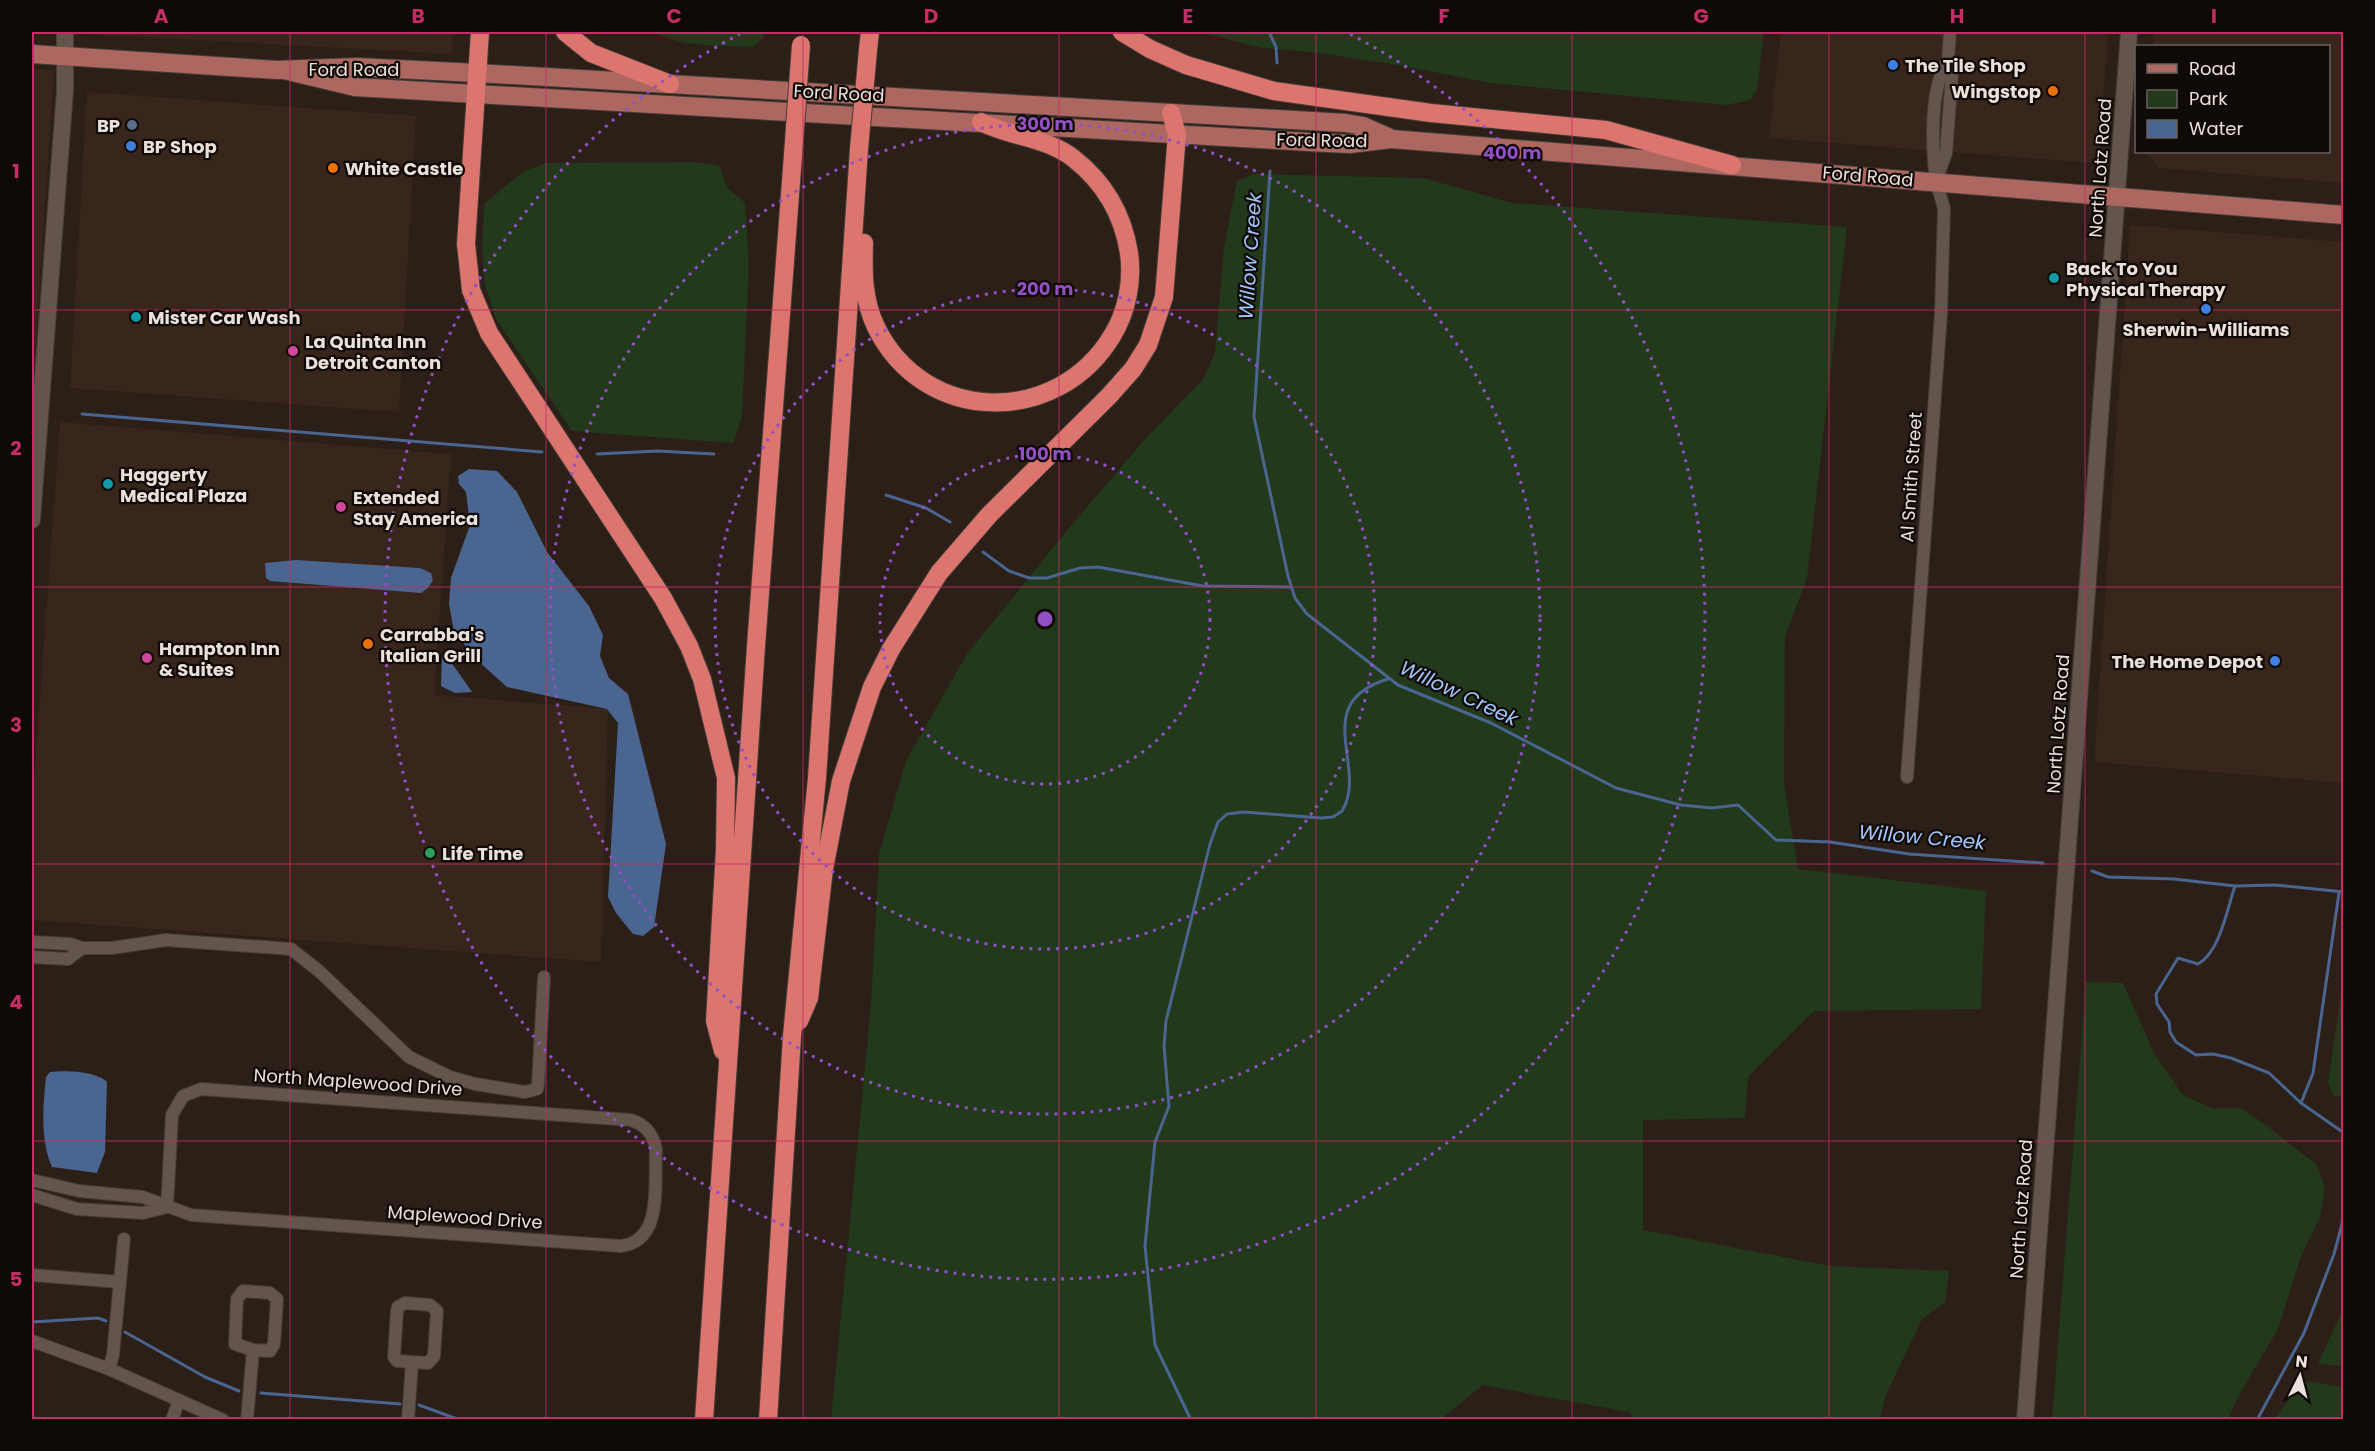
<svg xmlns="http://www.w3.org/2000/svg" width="2375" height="1451" font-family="Poppins,sans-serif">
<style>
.built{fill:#38251b}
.green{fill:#22391c}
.water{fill:#496590}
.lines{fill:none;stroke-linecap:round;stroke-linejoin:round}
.stream{stroke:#496590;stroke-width:3}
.street-casing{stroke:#463c38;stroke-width:14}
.secondary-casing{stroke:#463c38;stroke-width:18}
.primary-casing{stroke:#463c38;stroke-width:20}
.highway-casing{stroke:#463c38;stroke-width:20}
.street{stroke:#63544c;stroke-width:12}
.secondary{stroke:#63544c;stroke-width:16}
.primary{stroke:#ac6860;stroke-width:18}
.highway{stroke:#dc756d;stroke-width:18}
.highway-bridge-casing{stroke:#463c38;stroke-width:20;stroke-linecap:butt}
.highway-bridge{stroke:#dc756d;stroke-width:18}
.grid{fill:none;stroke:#c62c68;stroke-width:1.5;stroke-opacity:0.55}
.ring{fill:none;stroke:#9150c5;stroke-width:3;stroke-dasharray:3 6}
.shop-dot{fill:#3f7fe0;stroke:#100a07;stroke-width:2}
.food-dot{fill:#e8710a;stroke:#100a07;stroke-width:2}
.service-dot{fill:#5c6f8a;stroke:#100a07;stroke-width:2}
.culture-dot{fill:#0f9aa8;stroke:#100a07;stroke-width:2}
.hotel-dot{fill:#d1479c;stroke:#100a07;stroke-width:2}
.leisure-dot{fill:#2e9e5b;stroke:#100a07;stroke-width:2}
.labels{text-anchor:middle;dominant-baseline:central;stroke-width:4.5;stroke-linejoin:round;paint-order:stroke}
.poi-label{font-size:18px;font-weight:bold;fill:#e9e0db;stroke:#100a07;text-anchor:start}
.street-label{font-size:18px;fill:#e9e0db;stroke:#100a07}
.water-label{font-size:20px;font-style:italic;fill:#a1c5fb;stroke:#100a07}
.centre{fill:#9150c5;stroke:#100a07;stroke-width:3}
.ring-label{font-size:18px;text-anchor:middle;font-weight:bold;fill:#9150c5;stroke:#100a07;stroke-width:4.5;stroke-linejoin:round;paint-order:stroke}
.neatline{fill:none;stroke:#c62c68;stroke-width:2}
.grid-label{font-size:20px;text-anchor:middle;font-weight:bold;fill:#c62c68}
</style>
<rect width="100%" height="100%" fill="#2b1f17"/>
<g class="built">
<polygon points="86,32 453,32 452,54 86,34"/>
<polygon points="1781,32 2108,32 2099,157 2093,163 1769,138"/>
<polygon points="2154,32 2343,32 2343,183 2159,168 2145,152 2328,152 2328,46 2153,46"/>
<polygon points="32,69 54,70 33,389 32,389"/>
<polygon points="87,92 416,116 399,412 70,388"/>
<polygon points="2130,225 2343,242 2343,783 2094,762"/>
<polygon points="60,422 451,454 434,695 608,709 601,962 32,920 32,809"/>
</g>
<g class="green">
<path d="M655,32H764L763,38L753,47C721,45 682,48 655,32Z"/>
<polygon points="1200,32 1764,32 1757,90 1750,100 1726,105 1490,83 1398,65 1312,52 1263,48"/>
<polygon points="692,162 719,165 727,188 745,203 749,263 742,417 733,443 572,431 496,319 485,285 482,249 484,204 524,171 547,163"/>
<polygon points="1253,174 1424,178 1512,203 1847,227 1807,578 1785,637 1784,784 1798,869 1986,891 1981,1009 1814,1011 1748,1077 1745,1118 1643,1120 1643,1230 1830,1266 1949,1271 1945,1302 1922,1319 1885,1397 1880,1419 1636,1419 1628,1412 1483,1385 1441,1419 831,1419 871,1004 879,854 906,761 967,654 1069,528 1145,439 1204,378 1215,352 1224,247 1237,181"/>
<polygon points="2343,979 2344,1097 2343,1097 2333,1096 2328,1082"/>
<polygon points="2086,982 2123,983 2155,1055 2183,1095 2212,1108 2240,1108 2259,1120 2317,1165 2325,1189 2320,1217 2301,1256 2278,1329 2239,1395 2228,1419 2052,1419"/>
<polygon points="2343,1309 2343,1366 2318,1364"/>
<polygon points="2304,1381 2343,1387 2343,1419 2274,1419"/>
</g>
<g class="water">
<polygon points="469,469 497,471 517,492 547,552 589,606 603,635 600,656 609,678 628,694 666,844 654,927 643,936 633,934 616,913 608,897 618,723 607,709 507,687 477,660 454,632 449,604 451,578 470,525 466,492 459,484 458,476"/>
<polygon points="296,560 420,568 431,573 433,580 428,588 421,593 270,581 266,578 265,563"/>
<polygon points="442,655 446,655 472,692 455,693 441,686"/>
<path d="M50,1072C65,1070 96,1071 107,1082L105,1152L97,1173L52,1167C40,1141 43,1105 46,1077Z"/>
</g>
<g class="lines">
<g class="stream">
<polyline points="1269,32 1276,47 1277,63"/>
<polyline points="1270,171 1254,417 1288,576 1295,598 1307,614 1398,685 1491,723 1616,788 1681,805 1712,808 1738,805 1776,840 1830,842 1909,854 2043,863"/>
<polyline points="82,414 542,452"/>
<polyline points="597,454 657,451 714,454"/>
<polyline points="886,495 926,508 950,522"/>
<polyline points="983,552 1009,571 1029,578 1047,578 1080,568 1098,567 1203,586 1291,587"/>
<polyline points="2092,871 2108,877 2174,879 2235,886 2275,885 2344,892"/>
<path d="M2235,886C2227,909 2220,952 2198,964L2178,958L2156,994L2157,1004L2169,1022L2170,1032L2176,1042L2196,1055L2213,1054L2231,1058L2269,1073L2301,1103L2344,1133"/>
<polyline points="2301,1103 2313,1073 2339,893"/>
<polyline points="32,1322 98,1318 106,1321"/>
<polyline points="125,1332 205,1377 239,1391"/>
<polyline points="261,1393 400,1404"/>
<polyline points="419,1405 460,1420"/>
<path d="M1191,1420L1155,1345L1145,1246L1155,1142L1169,1106L1164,1046L1166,1021L1210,844L1218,822L1227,814L1244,812L1321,818L1333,817L1342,811C1369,768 1308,703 1388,679"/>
<polyline points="2257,1420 2304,1333 2334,1254 2342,1224 2344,1197"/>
</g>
<defs>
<g id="street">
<path d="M1948,61C1929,88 1932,149 1936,181L1946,153L1952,75L1948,61L1950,32"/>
<polyline points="1907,777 1941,314 1944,208 1936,181"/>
<polyline points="32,942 70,944 82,948 112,948 166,940 291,949 319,971 409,1057 450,1077 475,1084 525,1092 537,1089 538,1084 544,977"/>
<polyline points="32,957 68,959 82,948"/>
<path d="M32,1180L79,1191L143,1197L191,1215L620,1246C664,1242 654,1183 656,1149C653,1134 646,1125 631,1120L201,1089L183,1096L172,1115L167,1207"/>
<polyline points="32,1195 77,1209 143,1213 167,1207"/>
<polyline points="32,1275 120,1282"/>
<polygon points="243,1291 270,1293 277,1299 274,1344 270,1351 253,1350 235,1344 237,1299"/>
<polygon points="405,1303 430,1305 437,1311 434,1356 428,1363 397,1361 394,1357 397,1311 398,1307"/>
<polyline points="32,1341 109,1369 223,1420"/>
<polyline points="109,1369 113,1355 124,1239"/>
<polyline points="172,1420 179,1400"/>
<polyline points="247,1420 253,1350"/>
<polyline points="408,1420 412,1362"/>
</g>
<g id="secondary">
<polyline points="32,520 65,91 65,32"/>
<polyline points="2025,1420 2129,32"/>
</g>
<g id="primary">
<polyline points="32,54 277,70 357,67 477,73 1346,123 1363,126 1390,138"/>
<polyline points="284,70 355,87 1327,143 1350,144 1391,139 2344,215"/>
</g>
<g id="highway">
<polyline points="480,32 466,244 471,290 489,333 663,598 689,646 702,679 726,778 725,849 715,1021 723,1051"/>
<polyline points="565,32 591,53 670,84"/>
<polyline points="1122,32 1150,49 1186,65 1274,91 1431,113 1606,130 1732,165"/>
<polyline points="868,50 870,32"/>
<path d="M864,243C863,272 863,300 876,327C924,425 1057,427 1112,336C1127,312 1133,281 1129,253C1123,215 1104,182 1073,158C1046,137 1010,137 981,122"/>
<polyline points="799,1021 809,998 824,869 841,781 872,687 891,649 939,573 989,515 1109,396 1133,369 1148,345 1164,297 1177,134 1171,113"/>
<polyline points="704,1420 756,646 793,155"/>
<polyline points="768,1420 792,1036 817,778 859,149"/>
</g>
</defs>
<use href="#street" class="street-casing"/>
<use href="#secondary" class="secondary-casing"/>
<use href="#primary" class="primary-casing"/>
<use href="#highway" class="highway-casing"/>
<use href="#street" class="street"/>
<use href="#secondary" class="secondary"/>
<use href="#primary" class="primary"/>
<use href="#highway" class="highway"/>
<defs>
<g id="highway-bridge">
<polyline points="859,149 868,50"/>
<polyline points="793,155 801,45"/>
</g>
</defs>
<use href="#highway-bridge" class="highway-bridge-casing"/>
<use href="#highway-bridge" class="highway-bridge"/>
</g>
<path class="grid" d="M290,32V1420M546,32V1420M803,32V1420M1059,32V1420M1316,32V1420M1572,32V1420M1829,32V1420M2085,32V1420M32,310H2344M32,587H2344M32,864H2344M32,1141H2344"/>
<g class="ring">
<circle cx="1045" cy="619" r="165"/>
<circle cx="1045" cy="619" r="330"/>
<circle cx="1045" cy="619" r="495"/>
<path d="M1350 34A660 660 0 1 1 740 34"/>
</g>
<g class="shop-dot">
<circle cx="1893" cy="65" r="6"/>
<circle cx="131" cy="146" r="6"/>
<circle cx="2206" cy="309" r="6"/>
<circle cx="2275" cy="661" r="6"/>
</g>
<g class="food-dot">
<circle cx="2053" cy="91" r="6"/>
<circle cx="333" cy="168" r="6"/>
<circle cx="368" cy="644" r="6"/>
</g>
<circle class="service-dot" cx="132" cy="125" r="6"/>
<g class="culture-dot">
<circle cx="2054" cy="278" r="6"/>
<circle cx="136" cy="317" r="6"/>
<circle cx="108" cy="484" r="6"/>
</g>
<g class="hotel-dot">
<circle cx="293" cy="351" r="6"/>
<circle cx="341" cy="507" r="6"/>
<circle cx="147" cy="658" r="6"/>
</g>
<circle class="leisure-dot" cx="430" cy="853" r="6"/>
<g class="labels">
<g class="poi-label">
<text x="1905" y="65">The Tile Shop</text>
<text x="2041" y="91" text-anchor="end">Wingstop</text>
<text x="120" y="125" text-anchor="end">BP</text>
<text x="143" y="146">BP Shop</text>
<text x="345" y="168">White Castle</text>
<text x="2066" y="268">Back To You<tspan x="2066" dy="21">Physical Therapy</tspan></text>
<text x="148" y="317">Mister Car Wash</text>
<text x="2206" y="329" text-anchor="middle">Sherwin-Williams</text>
<text x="305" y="341">La Quinta Inn<tspan x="305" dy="21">Detroit Canton</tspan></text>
<text x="120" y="474">Haggerty<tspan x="120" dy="21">Medical Plaza</tspan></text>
<text x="353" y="497">Extended<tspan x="353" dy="21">Stay America</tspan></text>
<text x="380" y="634">Carrabba's<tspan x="380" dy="21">Italian Grill</tspan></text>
<text x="159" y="648">Hampton Inn<tspan x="159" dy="21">&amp; Suites</tspan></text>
<text x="2263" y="661" text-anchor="end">The Home Depot</text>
<text x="442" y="853">Life Time</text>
</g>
<g class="street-label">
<text x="354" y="69">Ford Road</text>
<text transform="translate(839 93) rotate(3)">Ford Road</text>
<text transform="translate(1322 140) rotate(1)">Ford Road</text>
<text transform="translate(2100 168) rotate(-86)">North Lotz Road</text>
<text transform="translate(1868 176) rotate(5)">Ford Road</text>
<text transform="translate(1911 477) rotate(-86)">Al Smith Street</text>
<text transform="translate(2058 724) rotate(-86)">North Lotz Road</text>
<text transform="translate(358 1082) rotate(4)">North Maplewood Drive</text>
<text transform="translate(2021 1209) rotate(-86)">North Lotz Road</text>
<text transform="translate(465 1217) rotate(4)">Maplewood Drive</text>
</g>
<g class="water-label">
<text transform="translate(1250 256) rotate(-86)">Willow Creek</text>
<text transform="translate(1459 693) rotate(25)">Willow Creek</text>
<text transform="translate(1922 837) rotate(5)">Willow Creek</text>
</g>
</g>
<circle cx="1045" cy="619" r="9" class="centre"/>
<g class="ring-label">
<text x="1045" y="130">300 m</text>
<text x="1512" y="159">400 m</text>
<text x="1045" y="295">200 m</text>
<text x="1045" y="460">100 m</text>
</g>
<rect width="2375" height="1451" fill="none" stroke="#100a07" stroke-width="66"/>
<rect x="2135" y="45" width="195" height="108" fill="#100a07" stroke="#67605c" stroke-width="1.5"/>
<rect x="2147" y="64" width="30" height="9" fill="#ac6860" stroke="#67605c" stroke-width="1.5"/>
<text x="2189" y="75" font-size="18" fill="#e9e0db">Road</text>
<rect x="2147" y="90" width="30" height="18" fill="#22391c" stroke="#67605c" stroke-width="1.5"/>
<text x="2189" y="105" font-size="18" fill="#e9e0db">Park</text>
<rect x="2147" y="120" width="30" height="18" fill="#496590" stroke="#67605c" stroke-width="1.5"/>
<text x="2189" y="135" font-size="18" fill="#e9e0db">Water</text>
<g transform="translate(2300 1376) rotate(6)" stroke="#100a07" stroke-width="4.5" paint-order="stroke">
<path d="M0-4.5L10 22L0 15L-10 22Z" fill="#e9e0db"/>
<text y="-9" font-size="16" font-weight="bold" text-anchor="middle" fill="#e9e0db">N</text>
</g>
<rect x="33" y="33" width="2309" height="1385" class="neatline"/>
<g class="grid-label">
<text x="161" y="23">A</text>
<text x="418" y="23">B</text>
<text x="674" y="23">C</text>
<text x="931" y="23">D</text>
<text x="1188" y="23">E</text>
<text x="1444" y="23">F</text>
<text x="1701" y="23">G</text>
<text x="1957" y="23">H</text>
<text x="2214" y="23">I</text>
<text x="16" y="178">1</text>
<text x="16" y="455">2</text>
<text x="16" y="732">3</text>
<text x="16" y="1009">4</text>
<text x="16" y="1286">5</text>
</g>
</svg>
